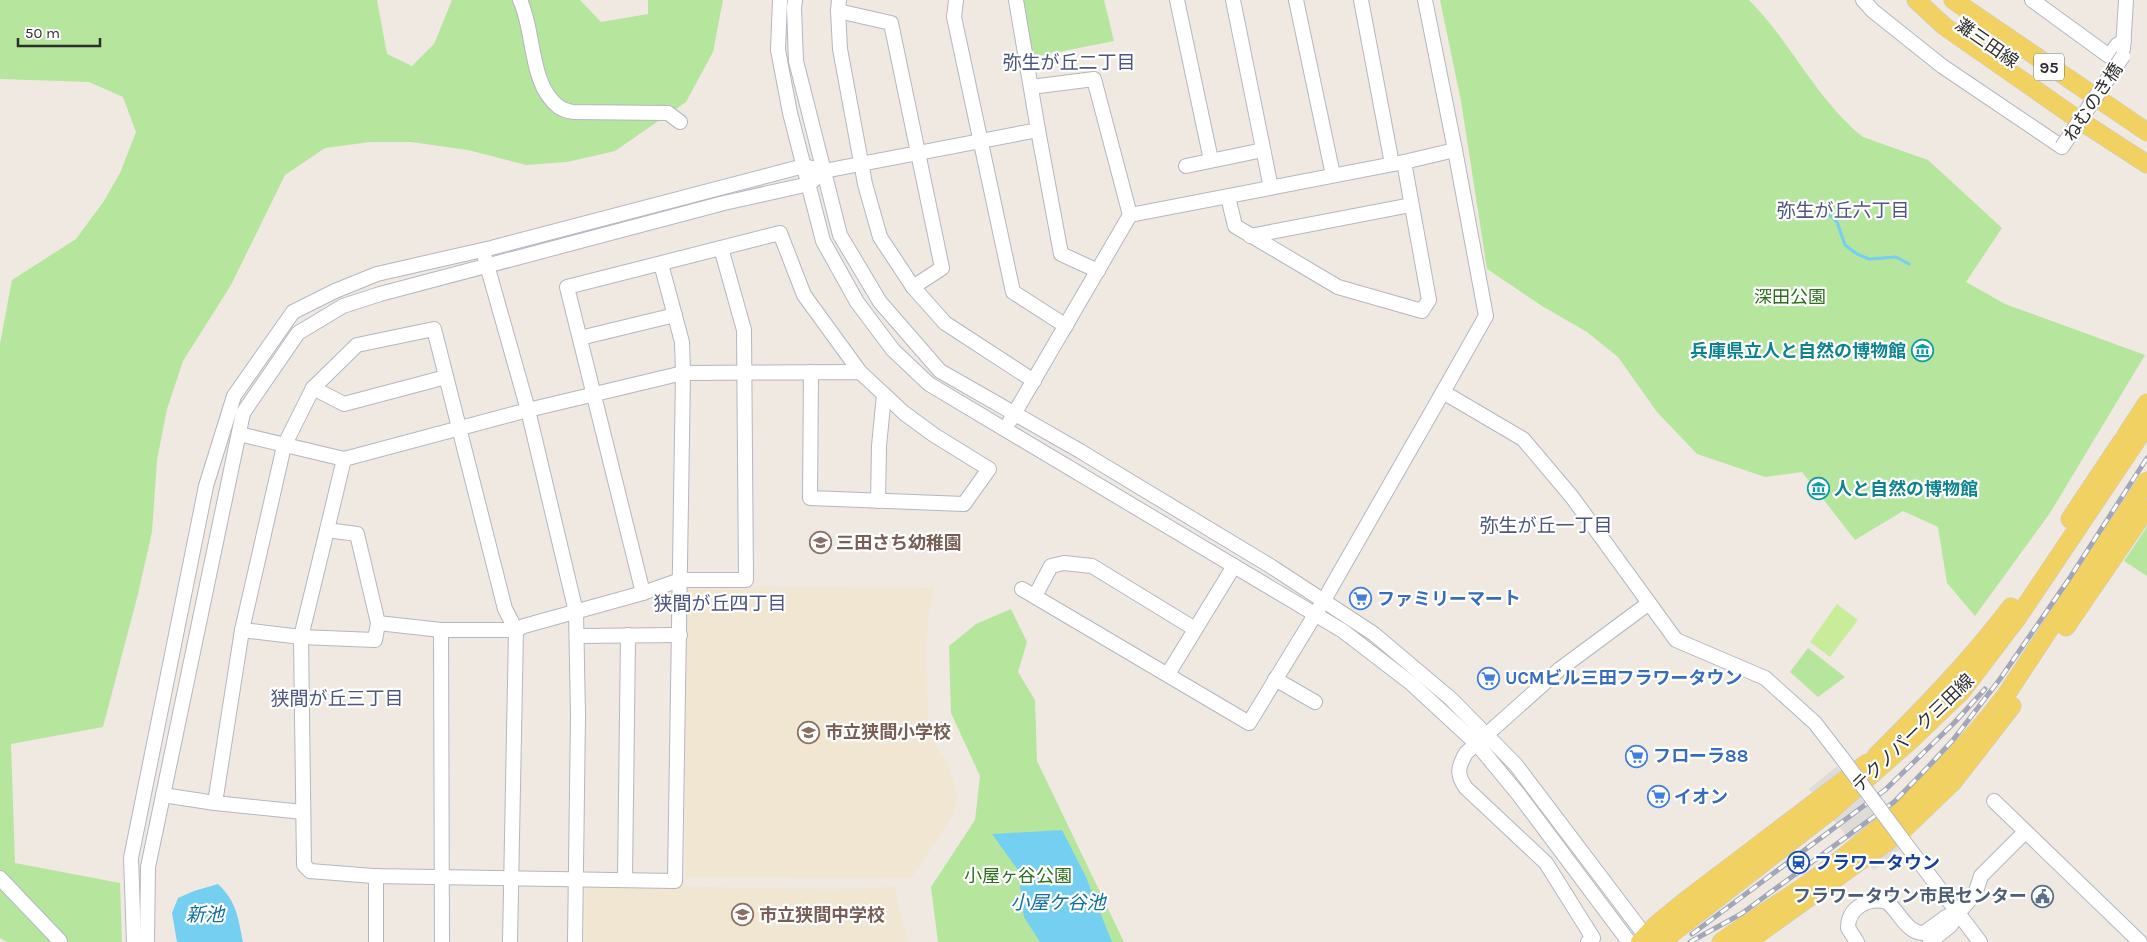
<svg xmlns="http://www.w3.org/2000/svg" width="2147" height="942" font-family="Karla,'Noto Sans JP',sans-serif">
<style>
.education{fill:#f0e6d1}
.green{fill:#b6e59e}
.pitch{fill:#c9ec9a}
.plaza{fill:#dfdcd8}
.water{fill:#75cff0}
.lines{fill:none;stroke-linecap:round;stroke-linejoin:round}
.stream{stroke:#75cff0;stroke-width:3}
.minor-casing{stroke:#b4b7c1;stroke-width:16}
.major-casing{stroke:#c9c9c9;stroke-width:19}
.minor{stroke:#fff;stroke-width:14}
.major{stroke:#f2d163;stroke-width:18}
.rail-casing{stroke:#a3a6b8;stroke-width:5}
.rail{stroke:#fff;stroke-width:3;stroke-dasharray:9;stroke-linecap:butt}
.minor-bridge-casing{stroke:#b4b7c1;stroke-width:16;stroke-linecap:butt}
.minor-bridge{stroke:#fff;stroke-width:14}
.labels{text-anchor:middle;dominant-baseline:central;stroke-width:4.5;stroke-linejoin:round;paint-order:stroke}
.shield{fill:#fff;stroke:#6d6d6d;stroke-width:1}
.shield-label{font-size:16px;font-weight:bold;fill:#2e2e2e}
.street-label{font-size:18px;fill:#2e2e2e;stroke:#fff}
.park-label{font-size:18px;fill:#2c6e1b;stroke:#fff}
.culture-label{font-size:18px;font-weight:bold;fill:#0d838f;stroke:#fff;text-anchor:end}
.education-label{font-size:18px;font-weight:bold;fill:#785e54;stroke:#fff;text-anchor:start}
.shop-label{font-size:18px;font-weight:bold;fill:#366cbe;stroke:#fff;text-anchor:start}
.transit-label{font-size:18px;font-weight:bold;fill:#164399;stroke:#fff;text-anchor:start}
.service-label{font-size:18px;font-weight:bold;fill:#4e5e75;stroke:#fff;text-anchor:end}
.neighbourhood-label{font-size:19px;fill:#4d5680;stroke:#fff}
.water-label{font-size:19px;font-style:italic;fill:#0d6fa3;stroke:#fff}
</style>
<rect width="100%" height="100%" fill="#efe9e1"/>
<g class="education">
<polygon points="691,586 934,588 929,612 926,647 928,720 936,745 947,763 953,780 957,796 956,805 952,816 911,878 685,877 686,592"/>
<polygon points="585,885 833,889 896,887 897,900 908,942 585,942"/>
</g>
<g class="green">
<polygon points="0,0 377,0 387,54 412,66 434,44 452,0 580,0 601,22 648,14 648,0 723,0 713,52 686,102 615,151 567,162 526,165 468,150 411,142 370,142 325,148 285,175 231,285 183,361 167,409 157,460 152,532 138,594 103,727 11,744 15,863 120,883 122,942 7,942 0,938 0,344 12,280 76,239 104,201 120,173 136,132 123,97 89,82 0,79"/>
<polygon points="1022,0 1104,0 1114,41 1033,57"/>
<path d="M1440,0H1749C1791,42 1816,99 1863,137L1928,160L2002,228L1966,282L2005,304L2145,355L2050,513L1975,616L1947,583L1938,527L1903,511L1855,540L1802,472L1765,477L1697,454L1657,412L1618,357L1587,332L1542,306L1487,269L1461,101Z"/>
<polygon points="2147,527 2147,576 2124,561"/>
<polygon points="1011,609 1027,642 1018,672 1035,700 1037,761 1124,942 938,942 931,887 975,820 980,776 951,713 949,646 976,624"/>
<polygon points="1808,648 1845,677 1818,697 1790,672"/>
</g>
<polygon class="pitch" points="1837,604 1858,620 1830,657 1810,642"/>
<polygon class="plaza" points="1837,766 1900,849 1874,870 1809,789"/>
<g class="water">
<polygon points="1062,830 1086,877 1112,942 1040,942 1024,917 1018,870 992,834"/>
<path d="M218,884C237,902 238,918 243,942H177L172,913L178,898L194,891Z"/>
</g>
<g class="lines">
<polyline class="stream" points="1814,205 1825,211 1837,222 1845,245 1857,254 1869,259 1896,257 1909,264"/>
<defs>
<g id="minor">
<path d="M520,0C535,31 529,85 559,107C563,110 568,111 573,112L668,113L680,122"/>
<polyline points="780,0 778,50 790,113 823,241 857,302 893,350 929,384 1343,631 1412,684 1477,744 1519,795 1629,942"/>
<polyline points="795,0 794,8 796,61 840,235 880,302 940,371 1080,451 1272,567 1374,634 1451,699 1516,765 1650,942"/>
<polyline points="839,0 838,11 840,49 865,184 880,237 913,287 945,323 1034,381"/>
<polyline points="956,0 954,17 1013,292 1066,326"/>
<polyline points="1016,0 1038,130"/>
<polyline points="1177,0 1211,160"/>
<polyline points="1233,0 1271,188"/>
<polyline points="1296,0 1333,175"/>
<polyline points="1361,0 1392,164"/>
<polyline points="1425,0 1455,150"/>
<polyline points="1863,0 1873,11 1942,66 2062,147"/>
<polyline points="2032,0 2109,56 2117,45 2124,41"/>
<polyline points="838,11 891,23 942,268 913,287"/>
<polyline points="2123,49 2126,0"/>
<polyline points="1031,87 1094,79 1130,215"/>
<polyline points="1186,166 1263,150"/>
<polyline points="1228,197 1235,226 1338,287 1422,311 1429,300 1404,162"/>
<polyline points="1250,236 1411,205"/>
<polyline points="485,258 528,410 576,612 578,715 575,942"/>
<polyline points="580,338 675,315"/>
<polyline points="313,388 344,404 446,377"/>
<polyline points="1010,421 1130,215 1404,162 1455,150 1486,316 1443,392"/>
<polyline points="239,434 344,459 528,410 683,373 860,372 904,413 934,435 989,469 964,504 810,498 811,372"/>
<polyline points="878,501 879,446 884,395"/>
<polyline points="327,530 301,637 304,865 310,871 373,876 675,881 683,373 682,342 661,264"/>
<polyline points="1022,589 1249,723 1324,600 1443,392 1523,439 1572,497 1676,640 1765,678 1815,723 1842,758"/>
<polyline points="643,593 567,287 780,233 804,295 860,372"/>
<polyline points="1035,596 1051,566 1064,563 1092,566 1195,629"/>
<polyline points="242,630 301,637 375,640 378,623"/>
<polyline points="441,630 442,942"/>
<polyline points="577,636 680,635"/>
<polyline points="1168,674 1234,566"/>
<polyline points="1275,679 1315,702"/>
<polyline points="163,795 215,803 242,630 284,446 313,388 357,345 434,329 505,609 516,630 441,630 378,623 357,534 327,530 344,459"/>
<polyline points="1994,801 2140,942"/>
<polyline points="215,803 303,812"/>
<polyline points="1908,847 1980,942"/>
<polyline points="0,878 60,941"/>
<polyline points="625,880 628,635"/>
<polyline points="134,942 131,858 206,486 234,396 293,312 335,291 377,274 491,248 804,166 824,171 1038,130 1061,254 1098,271"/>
<polyline points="147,942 148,867 243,413 298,333 343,306 380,294 724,203 809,184 816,178"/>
<polyline points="376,942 376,876"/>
<polyline points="510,942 516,630 524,626 643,593 680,580 746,580 744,330 721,248"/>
<path d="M1588,942L1593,938L1546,863L1466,788C1456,774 1458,767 1466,753L1560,669L1649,603"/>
<path d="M1857,942L1848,928C1848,907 1869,897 1887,902C1899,911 1907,934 1924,933L1946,917L1958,913"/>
<polyline points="1930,942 1951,925 1958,913 1975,894 1981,876 2025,832"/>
</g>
<g id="major">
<polyline points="1916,0 1944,26 2073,116 2147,164"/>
<polyline points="1953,0 2147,132"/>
<polyline points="2126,435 2147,403"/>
<polyline points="2070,519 2122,441"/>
<polyline points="2066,627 2147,508"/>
<path d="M1876,756C1924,708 1970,661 2011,607"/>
<polyline points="1640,942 1657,924 1685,901 1867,763"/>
<polyline points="1661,942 1829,812 1912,739 1961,692 2018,617 2147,425"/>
<path d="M1721,942C1749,922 1778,904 1806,885C1880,832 1951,767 2006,695L2147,481"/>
<polyline points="1747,942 1902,831 1953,782 2012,706"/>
</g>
</defs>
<use href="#minor" class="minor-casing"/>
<use href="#major" class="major-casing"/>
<use href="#minor" class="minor"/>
<use href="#major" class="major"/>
<defs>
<g id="rail">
<polyline points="1692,934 1885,790 1954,723 1985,689"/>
<polyline points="1690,942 1741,914 1894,802 1927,768 1953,740 2000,679 2069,579 2147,458"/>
</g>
</defs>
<use href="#rail" class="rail-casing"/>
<use href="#rail" class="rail"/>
<defs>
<g id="minor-bridge">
<polyline points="2062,147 2123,56"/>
<polyline points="1842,758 1908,847"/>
</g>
</defs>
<use href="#minor-bridge" class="minor-bridge-casing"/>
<use href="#minor-bridge" class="minor-bridge"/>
</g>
<defs>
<symbol id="museum-ring" viewBox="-11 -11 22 22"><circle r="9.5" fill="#fff" stroke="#0f9aa8" stroke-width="1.5"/><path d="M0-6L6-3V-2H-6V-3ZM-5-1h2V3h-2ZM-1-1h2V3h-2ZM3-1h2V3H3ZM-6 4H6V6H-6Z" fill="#0f9aa8"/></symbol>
<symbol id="school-ring" viewBox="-11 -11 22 22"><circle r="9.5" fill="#fff" stroke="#8d6e63" stroke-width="1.5"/><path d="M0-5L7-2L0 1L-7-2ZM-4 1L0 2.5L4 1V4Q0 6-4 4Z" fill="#8d6e63"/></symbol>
<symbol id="supermarket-ring" viewBox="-11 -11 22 22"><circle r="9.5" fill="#fff" stroke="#3f7fe0" stroke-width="1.5"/><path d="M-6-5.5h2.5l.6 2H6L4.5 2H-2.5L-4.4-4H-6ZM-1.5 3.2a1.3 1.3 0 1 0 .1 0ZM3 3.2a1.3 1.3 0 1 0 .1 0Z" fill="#3f7fe0"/></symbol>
<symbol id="station-ring" viewBox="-11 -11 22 22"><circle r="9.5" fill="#fff" stroke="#1a4fb4" stroke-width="1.5"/><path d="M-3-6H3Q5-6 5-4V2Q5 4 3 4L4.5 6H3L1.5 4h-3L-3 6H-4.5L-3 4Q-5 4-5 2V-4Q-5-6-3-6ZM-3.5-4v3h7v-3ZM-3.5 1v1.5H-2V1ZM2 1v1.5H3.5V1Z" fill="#1a4fb4"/></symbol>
<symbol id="civic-ring" viewBox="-11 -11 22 22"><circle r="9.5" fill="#fff" stroke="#5c6f8a" stroke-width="1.5"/><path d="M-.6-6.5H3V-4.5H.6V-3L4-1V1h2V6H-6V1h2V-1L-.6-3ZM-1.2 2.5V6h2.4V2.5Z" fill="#5c6f8a"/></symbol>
</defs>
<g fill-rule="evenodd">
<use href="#museum-ring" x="1910" y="338" width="25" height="25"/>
<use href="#museum-ring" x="1806" y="476" width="25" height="25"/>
<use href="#school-ring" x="808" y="530" width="25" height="25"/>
<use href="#supermarket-ring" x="1348" y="586" width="25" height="25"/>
<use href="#supermarket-ring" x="1476" y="666" width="25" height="25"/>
<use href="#school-ring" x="796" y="720" width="25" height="25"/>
<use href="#supermarket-ring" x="1624" y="744" width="25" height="25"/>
<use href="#supermarket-ring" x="1646" y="784" width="25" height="25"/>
<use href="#station-ring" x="1786" y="850" width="25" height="25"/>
<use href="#civic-ring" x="2030" y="884" width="25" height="25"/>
<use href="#school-ring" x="730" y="902" width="25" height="25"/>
</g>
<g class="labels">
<rect class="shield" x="2034" y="53.5" width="30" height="27" rx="4"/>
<g class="shield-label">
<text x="2049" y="67">95</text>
</g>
<g class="street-label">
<text transform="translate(1987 43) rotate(35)">灘三田線</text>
<text transform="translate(2093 102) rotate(-56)">ねむのき橋</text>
<text transform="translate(1913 733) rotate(-44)">テクノパーク三田線</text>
</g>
<g class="park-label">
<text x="1790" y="297">深田公園</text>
<text x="1018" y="876">小屋ヶ谷公園</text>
</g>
<g class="culture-label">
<text x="1906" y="351">兵庫県立人と自然の博物館</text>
<text x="1834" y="489" text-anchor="start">人と自然の博物館</text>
</g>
<g class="education-label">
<text x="836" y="543">三田さち幼稚園</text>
<text x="825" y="732">市立狭間小学校</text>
<text x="759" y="915">市立狭間中学校</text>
</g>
<g class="shop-label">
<text x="1377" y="599">ファミリーマート</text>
<text x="1505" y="678">UCMビル三田フラワータウン</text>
<text x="1653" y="756">フローラ88</text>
<text x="1674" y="797">イオン</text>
</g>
<g class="transit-label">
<text x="1814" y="863">フラワータウン</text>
</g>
<g class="service-label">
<text x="2027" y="896">フラワータウン市民センター</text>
</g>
<g class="neighbourhood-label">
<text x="1069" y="63">弥生が丘二丁目</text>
<text x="1843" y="211">弥生が丘六丁目</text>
<text x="1546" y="526">弥生が丘一丁目</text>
<text x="720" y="604">狭間が丘四丁目</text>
<text x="337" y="699">狭間が丘三丁目</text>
</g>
<g class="water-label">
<text x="1058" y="903">小屋ケ谷池</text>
<text x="205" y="915">新池</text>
</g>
</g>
<path d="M18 38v8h82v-8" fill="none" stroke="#2e2e2e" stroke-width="2.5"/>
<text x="25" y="38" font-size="15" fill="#2e2e2e" stroke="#ffffff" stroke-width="4" paint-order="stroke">50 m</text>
</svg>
